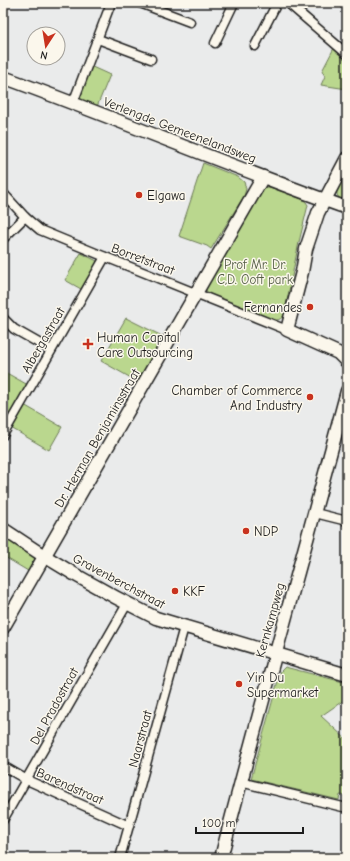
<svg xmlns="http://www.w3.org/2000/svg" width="350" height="861" font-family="'Comic Neue',sans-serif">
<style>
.green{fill:#bad78e;stroke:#6b7a55}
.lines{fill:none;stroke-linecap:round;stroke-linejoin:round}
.street-casing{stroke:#1c1c1c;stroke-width:11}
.secondary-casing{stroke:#1c1c1c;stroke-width:15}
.street{stroke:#fbf7ec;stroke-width:8}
.secondary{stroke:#fbf7ec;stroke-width:12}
.poi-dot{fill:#c8321e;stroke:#fbf7ec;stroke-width:1.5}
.labels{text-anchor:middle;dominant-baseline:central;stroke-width:3;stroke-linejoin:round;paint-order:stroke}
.street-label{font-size:13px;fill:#1c1c1c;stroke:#fbf7ec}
.poi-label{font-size:13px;fill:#1c1c1c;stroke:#fbf7ec;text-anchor:start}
.park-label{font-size:13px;fill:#535d44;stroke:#fbf7ec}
</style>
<rect width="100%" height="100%" fill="#eaebeb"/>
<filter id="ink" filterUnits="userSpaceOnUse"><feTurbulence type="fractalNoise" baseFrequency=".025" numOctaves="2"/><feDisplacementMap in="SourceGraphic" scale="8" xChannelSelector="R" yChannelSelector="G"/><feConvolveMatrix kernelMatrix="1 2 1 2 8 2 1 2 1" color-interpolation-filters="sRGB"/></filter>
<g filter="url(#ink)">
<g class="green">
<polygon points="334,48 341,53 341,56 347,61 347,89 321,85 325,76 322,71"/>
<polygon points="90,66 110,75 96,109 76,100"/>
<polygon points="203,163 238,177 244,182 246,189 244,196 211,249 207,246 179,236"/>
<path d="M344,175L347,176V202C330,197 338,186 344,175Z"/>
<path d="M263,187H270L302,199L306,202L308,205L299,242L284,315C281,320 277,320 272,321L210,296L204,287Z"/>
<polygon points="81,253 97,261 96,265 81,289 65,280"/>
<polygon points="126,318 166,338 140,383 101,361"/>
<path d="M3,371L28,385C23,395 16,415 3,415Z"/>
<polygon points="24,405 62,427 49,450 11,428"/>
<polygon points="3,534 32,553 35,559 28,571 3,556"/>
<polygon points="285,667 347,683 347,698 321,716 347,740 347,796 340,795 339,800 251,779 279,677 281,671"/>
</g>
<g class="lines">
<defs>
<g id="street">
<polyline points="140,3 190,22"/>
<polyline points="288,3 347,54"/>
<polyline points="98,39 151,59"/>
<polyline points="215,43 234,3"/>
<polyline points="255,46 277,3"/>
<polyline points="73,103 111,3"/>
<polyline points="3,193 25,217 40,230 103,256 287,330"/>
<polyline points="3,239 25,217"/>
<polyline points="3,318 14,329 51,350"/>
<polyline points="3,435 105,257"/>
<polyline points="315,513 347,521"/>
<polyline points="3,766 27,780 129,826"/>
<polyline points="240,782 347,808"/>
<polyline points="3,820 127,604"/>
<polyline points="120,858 184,627"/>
</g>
<g id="secondary">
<path d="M3,77C118,119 231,167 347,208"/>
<polyline points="347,158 318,213 306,249 302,272 287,330 338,353 347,362"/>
<path d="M3,529C51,562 103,592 156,618L347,675"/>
<polyline points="3,628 263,177"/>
<path d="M221,858C261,702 306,547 347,391"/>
</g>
</defs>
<use href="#street" class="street-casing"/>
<use href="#secondary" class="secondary-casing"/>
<use href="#street" class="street"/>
<use href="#secondary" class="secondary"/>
</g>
</g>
<g class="poi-dot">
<circle cx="139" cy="195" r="4"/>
<circle cx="310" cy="307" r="4"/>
<path d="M86 338h4v4h4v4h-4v4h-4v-4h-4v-4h4z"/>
<circle cx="310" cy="397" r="4"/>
<circle cx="246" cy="531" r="4"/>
<circle cx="175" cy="591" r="4"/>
<circle cx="239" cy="684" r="4"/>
</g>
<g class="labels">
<g class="street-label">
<text transform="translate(180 130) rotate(21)">Verlengde Gemeenelandsweg</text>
<text transform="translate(143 259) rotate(21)">Borretstraat</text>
<text transform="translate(43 340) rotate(-60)">Albergastraat</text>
<text transform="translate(97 438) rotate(-60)">Dr. Herman Benjaminsstraat</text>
<text transform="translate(119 581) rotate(28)">Gravenberchstraat</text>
<text transform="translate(270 620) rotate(-74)">Kernkampweg</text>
<text transform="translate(54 706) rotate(-61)">Del Pradostraat</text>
<text transform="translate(140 739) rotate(-75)">Naarstraat</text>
<text transform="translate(70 786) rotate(24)">Barendstraat</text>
</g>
<g class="poi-label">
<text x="147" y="195">Elgawa</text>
<text x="302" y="307" text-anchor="end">Fernandes</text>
<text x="97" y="337">Human Capital<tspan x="97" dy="15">Care Outsourcing</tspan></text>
<text x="302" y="390" text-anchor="end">Chamber of Commerce<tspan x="302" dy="15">And Industry</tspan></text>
<text x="254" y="531">NDP</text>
<text x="183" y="591">KKF</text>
<text x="247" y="677">Yin Du<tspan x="247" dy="15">Supermarket</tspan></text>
</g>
<g class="park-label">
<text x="255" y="264">Prof Mr. Dr.<tspan x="255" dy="15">C,D. Ooft park</tspan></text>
</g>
</g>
<rect width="350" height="861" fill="none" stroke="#fbf7ec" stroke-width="16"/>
<rect x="8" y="8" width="334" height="845" fill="none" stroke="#1c1c1c" stroke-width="1.5" filter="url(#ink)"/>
<g transform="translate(46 46) rotate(192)"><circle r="19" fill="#fbf7ec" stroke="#a29f99"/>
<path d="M0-3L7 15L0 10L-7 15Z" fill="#c8321e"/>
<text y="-6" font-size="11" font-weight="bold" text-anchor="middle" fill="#1c1c1c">N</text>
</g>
<path d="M196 827v6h107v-6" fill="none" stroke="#1c1c1c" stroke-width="2"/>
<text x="202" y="827" font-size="12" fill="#1c1c1c" stroke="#fbf7ec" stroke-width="3" paint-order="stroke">100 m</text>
</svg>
